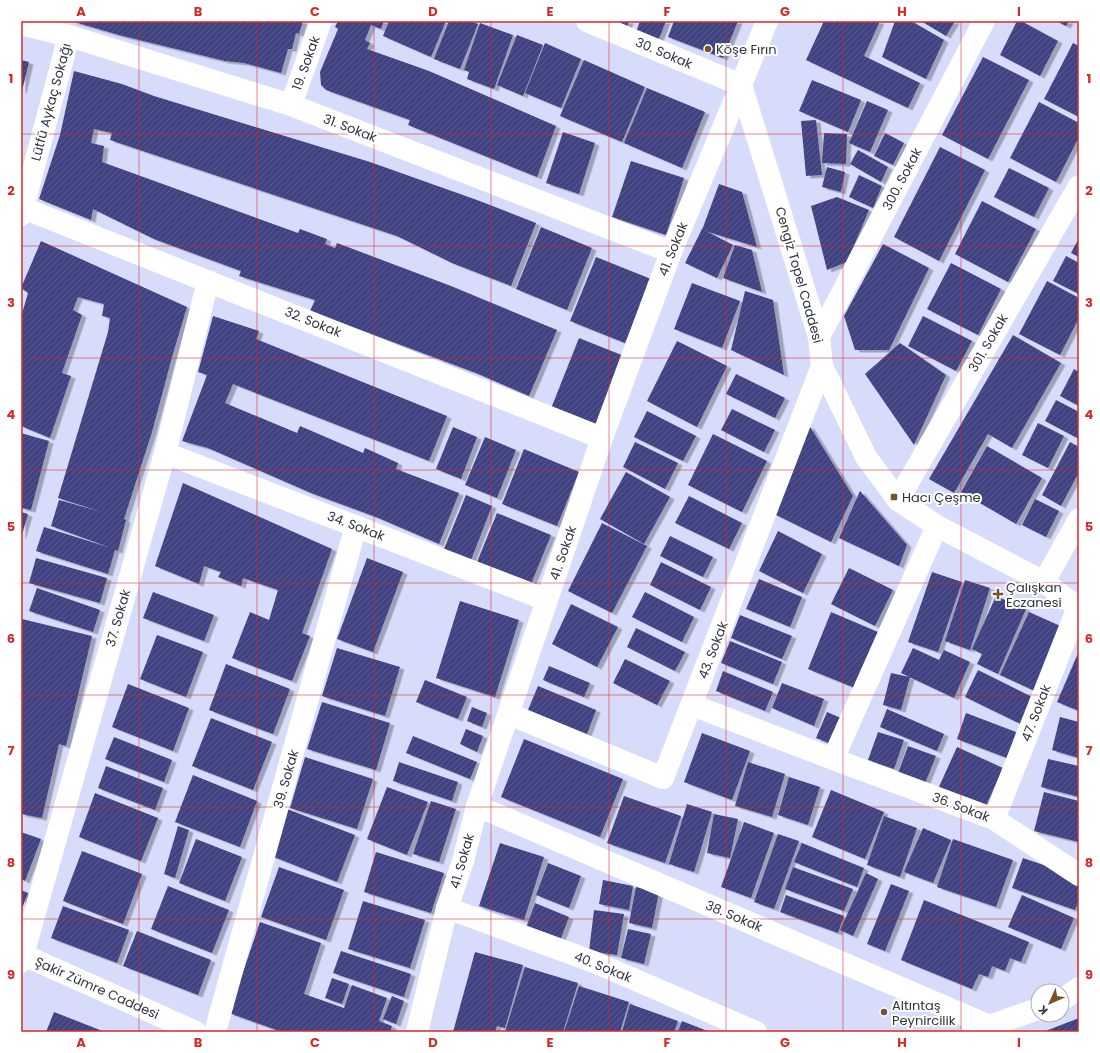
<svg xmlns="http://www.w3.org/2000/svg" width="1100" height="1053" font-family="Poppins,sans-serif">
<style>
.building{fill:url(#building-hatch);filter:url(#shadow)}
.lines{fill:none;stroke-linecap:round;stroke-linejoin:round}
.minor{stroke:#fff;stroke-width:22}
.secondary{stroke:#fff;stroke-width:22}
.grid{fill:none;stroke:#d62828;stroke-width:1;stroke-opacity:0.55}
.poi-dot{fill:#75532b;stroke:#fff;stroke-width:1.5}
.labels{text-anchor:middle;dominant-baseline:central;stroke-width:4;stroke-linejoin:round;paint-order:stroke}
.poi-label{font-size:13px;fill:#31333e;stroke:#fff;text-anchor:start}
.street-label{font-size:13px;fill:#31333e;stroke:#fff}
.neatline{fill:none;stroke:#d62828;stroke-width:1.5}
.grid-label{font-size:13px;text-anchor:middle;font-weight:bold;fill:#d62828}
</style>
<defs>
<pattern id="building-hatch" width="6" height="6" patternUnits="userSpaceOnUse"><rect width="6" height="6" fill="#3f4282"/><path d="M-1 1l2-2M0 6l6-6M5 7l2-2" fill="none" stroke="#595c8f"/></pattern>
<filter id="shadow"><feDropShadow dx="4.5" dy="2.5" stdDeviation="0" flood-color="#0004"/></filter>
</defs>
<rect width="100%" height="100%" fill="#d8dcfb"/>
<g class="building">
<polygon points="71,21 303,21 299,34 296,33 292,49 288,49 281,73 244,63 225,61 119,35"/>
<polygon points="338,21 384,21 381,29 371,25 365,40 370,43 367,49 429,71 556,126 537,177 408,125 410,120 326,90 321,85 320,72 338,29 335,27"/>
<polygon points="389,21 446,21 431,57 383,36"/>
<polygon points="449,21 471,21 478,24 460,69 434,59"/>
<polygon points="612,21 629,21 627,27"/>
<polygon points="640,21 666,21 659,39 636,32"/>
<polygon points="674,21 738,21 723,58 668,37"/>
<polygon points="824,21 880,21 864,56 920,83 908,108 806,60"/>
<polygon points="895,21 911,21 944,40 926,79 882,57"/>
<polygon points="921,21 955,21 946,36"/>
<polygon points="1017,21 1021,21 1058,41 1040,76 1000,55"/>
<polygon points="1056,21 1069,21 1066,26"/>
<polygon points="480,23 513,35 494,89 467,79 469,72 464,70"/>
<polygon points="517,35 543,45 523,96 497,85"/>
<polygon points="545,43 581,59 561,108 525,93"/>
<polygon points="1073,43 1079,46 1079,117 1044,99"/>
<polygon points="983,57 1029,80 988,159 942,135"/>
<polygon points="21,60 29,62 22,91 21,91"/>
<polygon points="584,60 645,87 622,142 560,116"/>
<polygon points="74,71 122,84 154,96 370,162 477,200 536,223 511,286 452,263 397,236 110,140 112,133 94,129 91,143 104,146 102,162 287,229 298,233 300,229 327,239 325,244 335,248 337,243 451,286 557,330 529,396 476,373 310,311 315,300 239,276 241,271 154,239 93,209 91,220 39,199 60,135"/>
<polygon points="812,80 861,100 848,132 799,111"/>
<polygon points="647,88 705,112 682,168 624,143"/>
<polygon points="867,101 888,110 870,152 849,143"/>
<polygon points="1039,102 1079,123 1079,137 1056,182 1010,158"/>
<polygon points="816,120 822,175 806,176 801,121"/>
<polygon points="563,132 595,143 579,194 546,183"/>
<polygon points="824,133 847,134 846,164 822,163"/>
<polygon points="885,133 904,143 893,165 874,156"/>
<polygon points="940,147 985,170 939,261 894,237"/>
<polygon points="858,150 888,167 881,182 850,164"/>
<polygon points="631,161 684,178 666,235 612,217"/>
<polygon points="827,167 845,172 841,192 822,187"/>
<polygon points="1009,168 1049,188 1034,217 994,197"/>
<polygon points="859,175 882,186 873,208 849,197"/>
<polygon points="719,184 742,192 757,247 702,230"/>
<polygon points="837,197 869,210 847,262 827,270 811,206"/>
<polygon points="982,201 1036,229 1008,282 955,254"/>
<polygon points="541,227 592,248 567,310 516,289"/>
<polygon points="702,229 733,245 717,278 685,263"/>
<polygon points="1079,238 1079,257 1071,253"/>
<polygon points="41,241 187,307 172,357 152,432 124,519 126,520 118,551 115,550 108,574 36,551 44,527 111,548 51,526 59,500 102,512 58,498 108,332 110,318 102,316 104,304 78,297 73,310 82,315 62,373 71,376 50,438 21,426 21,317 28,293 21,288"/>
<polygon points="883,244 929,268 889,350 855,350 844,316"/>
<polygon points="735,245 752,250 762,292 723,278"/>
<polygon points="1066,256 1079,263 1079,294 1053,281"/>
<polygon points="596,257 651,279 625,343 570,321"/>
<polygon points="951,263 1001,289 978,335 927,309"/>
<polygon points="1047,281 1079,298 1079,318 1060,355 1019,334"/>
<polygon points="692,283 740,301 722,348 674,329"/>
<polygon points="745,291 773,300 784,375 731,350"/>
<polygon points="213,316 259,331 256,339 447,416 429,461 233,384 225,403 297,433 300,426 363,453 365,448 398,463 396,469 459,493 439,544 376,517 311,493 208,448 182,441 207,375 198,372"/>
<polygon points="923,316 972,341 956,371 908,346"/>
<polygon points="1013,335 1061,363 1012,448 988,434 954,493 929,479"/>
<polygon points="579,338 624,356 594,429 550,411"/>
<polygon points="677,341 727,366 697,427 647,401"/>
<polygon points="900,343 946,375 914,445 865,374"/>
<polygon points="1074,369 1079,372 1079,406 1060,396"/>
<polygon points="736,374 785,398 775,418 726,394"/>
<polygon points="1056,400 1079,412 1079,439 1045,421"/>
<polygon points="732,409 775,430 764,452 721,430"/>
<polygon points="647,411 696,436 683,461 634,437"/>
<polygon points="1038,423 1064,436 1048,468 1022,455"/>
<polygon points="809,425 853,496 831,542 774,514"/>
<polygon points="453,427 477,437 461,479 436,469"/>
<polygon points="21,433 49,441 31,510 21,508"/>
<polygon points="713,434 767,461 742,512 688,485"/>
<polygon points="485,437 516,450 497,498 465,485"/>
<polygon points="635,442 678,463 665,489 623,467"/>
<polygon points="1070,442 1079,447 1079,472 1061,506 1042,495"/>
<polygon points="987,446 1042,478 1016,524 961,492"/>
<polygon points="524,449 579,472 557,526 502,504"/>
<polygon points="626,472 670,497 644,544 600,519"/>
<polygon points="183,483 332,549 302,633 310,636 292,681 232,658 250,612 269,620 278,590 243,578 241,586 218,577 221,572 204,566 199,584 155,566"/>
<polygon points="860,491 907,545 899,566 839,538"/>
<polygon points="466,495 492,506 471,560 444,549"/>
<polygon points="689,496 742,523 729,549 675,523"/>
<polygon points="1035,499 1059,511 1046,537 1022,525"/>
<polygon points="21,512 28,514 21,538"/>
<polygon points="497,513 551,535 531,584 477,562"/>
<polygon points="602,523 647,546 612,613 568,591"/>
<polygon points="778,531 822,554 803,593 759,571"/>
<polygon points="670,536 713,557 703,577 660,556"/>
<polygon points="36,558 107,578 100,603 29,583"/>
<polygon points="367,558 403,572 373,652 337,639"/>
<polygon points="661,562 711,587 700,610 650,585"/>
<polygon points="849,568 893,590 875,626 831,604"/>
<polygon points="932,572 962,582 938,652 908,642"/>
<polygon points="759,579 802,597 790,627 746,609"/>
<polygon points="965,580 990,588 970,650 945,641"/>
<polygon points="37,588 100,610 93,632 29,611"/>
<polygon points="153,592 214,615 204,641 143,618"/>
<polygon points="645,592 694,617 682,642 632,617"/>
<polygon points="996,596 1026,609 998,674 977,664 982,654 972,649"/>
<polygon points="460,601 519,620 495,697 436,678"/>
<polygon points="571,604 618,627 597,667 552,644"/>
<polygon points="831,612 878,632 855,688 808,669"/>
<polygon points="1029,612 1067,629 1039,693 1000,675"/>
<polygon points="740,615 792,636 782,659 731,638"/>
<polygon points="22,619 92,636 66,746 59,744 42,818 21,814"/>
<polygon points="636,628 685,652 675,671 627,647"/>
<polygon points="157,635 203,652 186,697 140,679"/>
<polygon points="730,641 782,662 773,684 721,663"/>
<polygon points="337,648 400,667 385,716 322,696"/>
<polygon points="913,648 939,660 944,650 970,662 954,698 901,673"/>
<polygon points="1079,651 1079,711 1057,702"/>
<polygon points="625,659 670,681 657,705 613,683"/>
<polygon points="226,664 290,689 273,734 209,710"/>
<polygon points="549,666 590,683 584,697 543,680"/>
<polygon points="978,670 1040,701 1027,727 965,697"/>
<polygon points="723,671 773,692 765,711 716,691"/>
<polygon points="891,673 910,677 901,710 883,705"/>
<polygon points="425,680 467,697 458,719 416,702"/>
<polygon points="782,683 824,699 814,726 772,708"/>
<polygon points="128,684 189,708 173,751 112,727"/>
<polygon points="538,686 596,710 587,734 528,710"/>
<polygon points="322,702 390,723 376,770 307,749"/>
<polygon points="472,707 487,713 482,727 467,721"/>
<polygon points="887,709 944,734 937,751 880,727"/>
<polygon points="827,712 841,718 831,744 816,738"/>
<polygon points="966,713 1016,732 1007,758 957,739"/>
<polygon points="1060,717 1079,722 1079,758 1052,750"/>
<polygon points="211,718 272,742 253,790 192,766"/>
<polygon points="466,729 483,736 477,752 460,744"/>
<polygon points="878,732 904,740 894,769 868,760"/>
<polygon points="702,733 750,751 732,800 684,782"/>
<polygon points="413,736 477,762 470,779 406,753"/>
<polygon points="114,737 172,760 164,782 105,759"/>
<polygon points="524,739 623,779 600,837 501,797"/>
<polygon points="908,746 936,756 924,786 897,776"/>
<polygon points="957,747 1003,768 984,810 938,789"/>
<polygon points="305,757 373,779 357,829 290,808"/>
<polygon points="1048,759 1079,766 1079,797 1041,787"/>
<polygon points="399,762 458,782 452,801 393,781"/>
<polygon points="748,762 785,774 772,817 735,806"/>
<polygon points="106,766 163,788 155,810 98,788"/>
<polygon points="193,775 257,801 240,847 175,822"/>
<polygon points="789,777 820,787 808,825 778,815"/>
<polygon points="387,787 428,802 407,855 367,839"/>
<polygon points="831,790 884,812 865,859 812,837"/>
<polygon points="1044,792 1079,801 1079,842 1034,831"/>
<polygon points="95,793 158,818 141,861 79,837"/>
<polygon points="624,796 681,816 665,863 607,843"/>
<polygon points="431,801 456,809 439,862 413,854"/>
<polygon points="687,804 712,812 694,872 669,864"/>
<polygon points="287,809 355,835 337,882 269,855"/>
<polygon points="714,814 738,819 730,858 707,853"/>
<polygon points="884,816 917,828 900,877 867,865"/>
<polygon points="744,822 774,833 751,898 721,887"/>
<polygon points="178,826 189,830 175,878 164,874"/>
<polygon points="923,828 951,840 933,883 904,872"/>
<polygon points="21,832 41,839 25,881 21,879"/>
<polygon points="778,834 799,841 774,909 754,902"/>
<polygon points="196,839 242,857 225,901 179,883"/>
<polygon points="953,839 1013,860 996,907 937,887"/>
<polygon points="500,843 544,857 524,920 479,906"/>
<polygon points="802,843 864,868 857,887 794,862"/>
<polygon points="82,851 142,874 123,924 63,901"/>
<polygon points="376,852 444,873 431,913 364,892"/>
<polygon points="1023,858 1079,877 1079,900 1075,910 1012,888"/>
<polygon points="548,863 581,876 569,908 536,895"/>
<polygon points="279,867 344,890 326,940 261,917"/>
<polygon points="793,867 853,889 844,911 785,889"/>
<polygon points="866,873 878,879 853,936 840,930"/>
<polygon points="603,880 633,886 629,910 599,904"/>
<polygon points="891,884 909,891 885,951 867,944"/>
<polygon points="168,886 229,910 212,953 151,929"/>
<polygon points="636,887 659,892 652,928 629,923"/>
<polygon points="21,890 28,893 21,911"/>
<polygon points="786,895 844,916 838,933 780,912"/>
<polygon points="1022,895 1074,918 1061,949 1008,927"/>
<polygon points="924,900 1029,942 1021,962 1010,958 1005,971 992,966 988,977 979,974 972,989 901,960"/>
<polygon points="363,901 425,920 410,968 348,949"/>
<polygon points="535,903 569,917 560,941 526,928"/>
<polygon points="63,906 129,930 117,963 51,938"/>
<polygon points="594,910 624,914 617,955 589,951"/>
<polygon points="260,922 321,943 304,994 344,1008 352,985 387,998 379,1021 392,1026 390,1032 282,1032 229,1013"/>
<polygon points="628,929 651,934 644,964 621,958"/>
<polygon points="137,931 211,960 198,995 123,966"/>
<polygon points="341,951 411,974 404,997 333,973"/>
<polygon points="475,952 523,965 505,1028 497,1026 495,1032 453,1032"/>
<polygon points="525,967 578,983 563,1032 505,1032"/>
<polygon points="332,978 349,984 342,1004 325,998"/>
<polygon points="579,986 629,1002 620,1032 564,1032"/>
<polygon points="392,996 404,1001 396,1024 383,1019"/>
<polygon points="630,1004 678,1021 674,1032 622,1032"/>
<polygon points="54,1012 105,1032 46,1032"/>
<polygon points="1079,1018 1079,1032 1043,1032"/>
<polygon points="682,1021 710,1032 678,1032"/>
</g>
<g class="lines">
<g class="minor">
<polyline points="21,24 69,36 291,105 671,252"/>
<polyline points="291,105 321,21"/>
<polyline points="23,208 602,438"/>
<polyline points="21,215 69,36"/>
<polyline points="819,337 984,21"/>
<polyline points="165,453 547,600"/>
<polyline points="898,500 1079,186"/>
<polyline points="1044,582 1079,519"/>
<polyline points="692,705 833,759 937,526"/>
<polyline points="509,714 663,778 822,366"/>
<polyline points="833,759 994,819 1079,875"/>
<polyline points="477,806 990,1026"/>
<polyline points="994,819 1078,607"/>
<polyline points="447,908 594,962 756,1032"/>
<polyline points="21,954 196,1032"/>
<polyline points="21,962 165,453 208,281"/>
<polyline points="215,1032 356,526"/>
<polyline points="417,1032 447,908 463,861 477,806 602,438 671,252 741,85 587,21"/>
</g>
<g class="secondary">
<polyline points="767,21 741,85 819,337 822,366 866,457 898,500 937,526 1044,582 1079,608"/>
<polyline points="1062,1000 1079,988"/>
<polyline points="972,1032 1038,1009"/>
</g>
</g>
<path class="grid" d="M139,21V1032M257,21V1032M374,21V1032M491,21V1032M609,21V1032M726,21V1032M843,21V1032M961,21V1032M21,134H1079M21,246H1079M21,358H1079M21,470H1079M21,583H1079M21,695H1079M21,807H1079M21,919H1079"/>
<g class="poi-dot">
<circle cx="708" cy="49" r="4"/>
<rect x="890" y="493" width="8" height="8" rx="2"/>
<path d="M996 588h4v4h4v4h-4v4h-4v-4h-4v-4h4z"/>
<circle cx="884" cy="1012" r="4"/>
</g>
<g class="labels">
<g class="poi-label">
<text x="716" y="49">Köşe Fırın</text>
<text x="902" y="497">Hacı Çeşme</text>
<text x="1006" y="587">Çalışkan<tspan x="1006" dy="15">Eczanesi</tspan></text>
<text x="892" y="1005">Altıntaş<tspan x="892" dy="15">Peynircilik</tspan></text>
</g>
<g class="street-label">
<text transform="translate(664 53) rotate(23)">30. Sokak</text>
<text transform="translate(306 63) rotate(-70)">19. Sokak</text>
<text transform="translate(51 102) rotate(-75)">Lütfü Aykaç Sokağı</text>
<text transform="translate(350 128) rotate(21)">31. Sokak</text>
<text transform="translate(902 179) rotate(-62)">300. Sokak</text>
<text transform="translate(673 249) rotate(-68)">41. Sokak</text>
<text transform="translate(799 275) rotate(74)">Cengiz Topel Caddesi</text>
<text transform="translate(313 322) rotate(22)">32. Sokak</text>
<text transform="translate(988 343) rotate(-60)">301. Sokak</text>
<text transform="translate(356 526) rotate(21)">34. Sokak</text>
<text transform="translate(563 553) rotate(-71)">41. Sokak</text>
<text transform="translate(118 618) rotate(-74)">37. Sokak</text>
<text transform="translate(713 650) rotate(-69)">43. Sokak</text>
<text transform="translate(1036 713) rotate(-69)">47. Sokak</text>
<text transform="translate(286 779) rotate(-74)">39. Sokak</text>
<text transform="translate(961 807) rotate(21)">36. Sokak</text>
<text transform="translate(462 861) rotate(-74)">41. Sokak</text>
<text transform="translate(734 916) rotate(23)">38. Sokak</text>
<text transform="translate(603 967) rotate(22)">40. Sokak</text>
<text transform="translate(97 988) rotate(24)">Şakir Zümre Caddesi</text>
</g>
</g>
<rect width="1100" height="1053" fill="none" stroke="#ffffff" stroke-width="44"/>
<g transform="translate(1050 1003) rotate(225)"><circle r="19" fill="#ffffff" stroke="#adadb2"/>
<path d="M0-3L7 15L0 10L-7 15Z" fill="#75532b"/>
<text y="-6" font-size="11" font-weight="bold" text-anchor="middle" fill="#31333e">K</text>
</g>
<rect x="22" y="22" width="1056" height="1009" class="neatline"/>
<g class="grid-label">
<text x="81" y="16">A</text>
<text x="198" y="16">B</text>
<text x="315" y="16">C</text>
<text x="433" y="16">D</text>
<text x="550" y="16">E</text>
<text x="667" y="16">F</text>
<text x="785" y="16">G</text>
<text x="902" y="16">H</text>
<text x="1019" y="16">I</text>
<text x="11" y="83">1</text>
<text x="1089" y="83">1</text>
<text x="11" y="195">2</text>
<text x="1089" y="195">2</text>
<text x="11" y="307">3</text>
<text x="1089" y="307">3</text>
<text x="11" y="419">4</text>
<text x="1089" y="419">4</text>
<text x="11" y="531">5</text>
<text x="1089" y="531">5</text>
<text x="11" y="643">6</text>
<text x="1089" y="643">6</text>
<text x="11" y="755">7</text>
<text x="1089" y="755">7</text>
<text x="11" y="867">8</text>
<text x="1089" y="867">8</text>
<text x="11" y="979">9</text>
<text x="1089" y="979">9</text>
<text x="81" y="1047">A</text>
<text x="198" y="1047">B</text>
<text x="315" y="1047">C</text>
<text x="433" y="1047">D</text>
<text x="550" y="1047">E</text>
<text x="667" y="1047">F</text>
<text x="785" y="1047">G</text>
<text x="902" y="1047">H</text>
<text x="1019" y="1047">I</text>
</g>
</svg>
